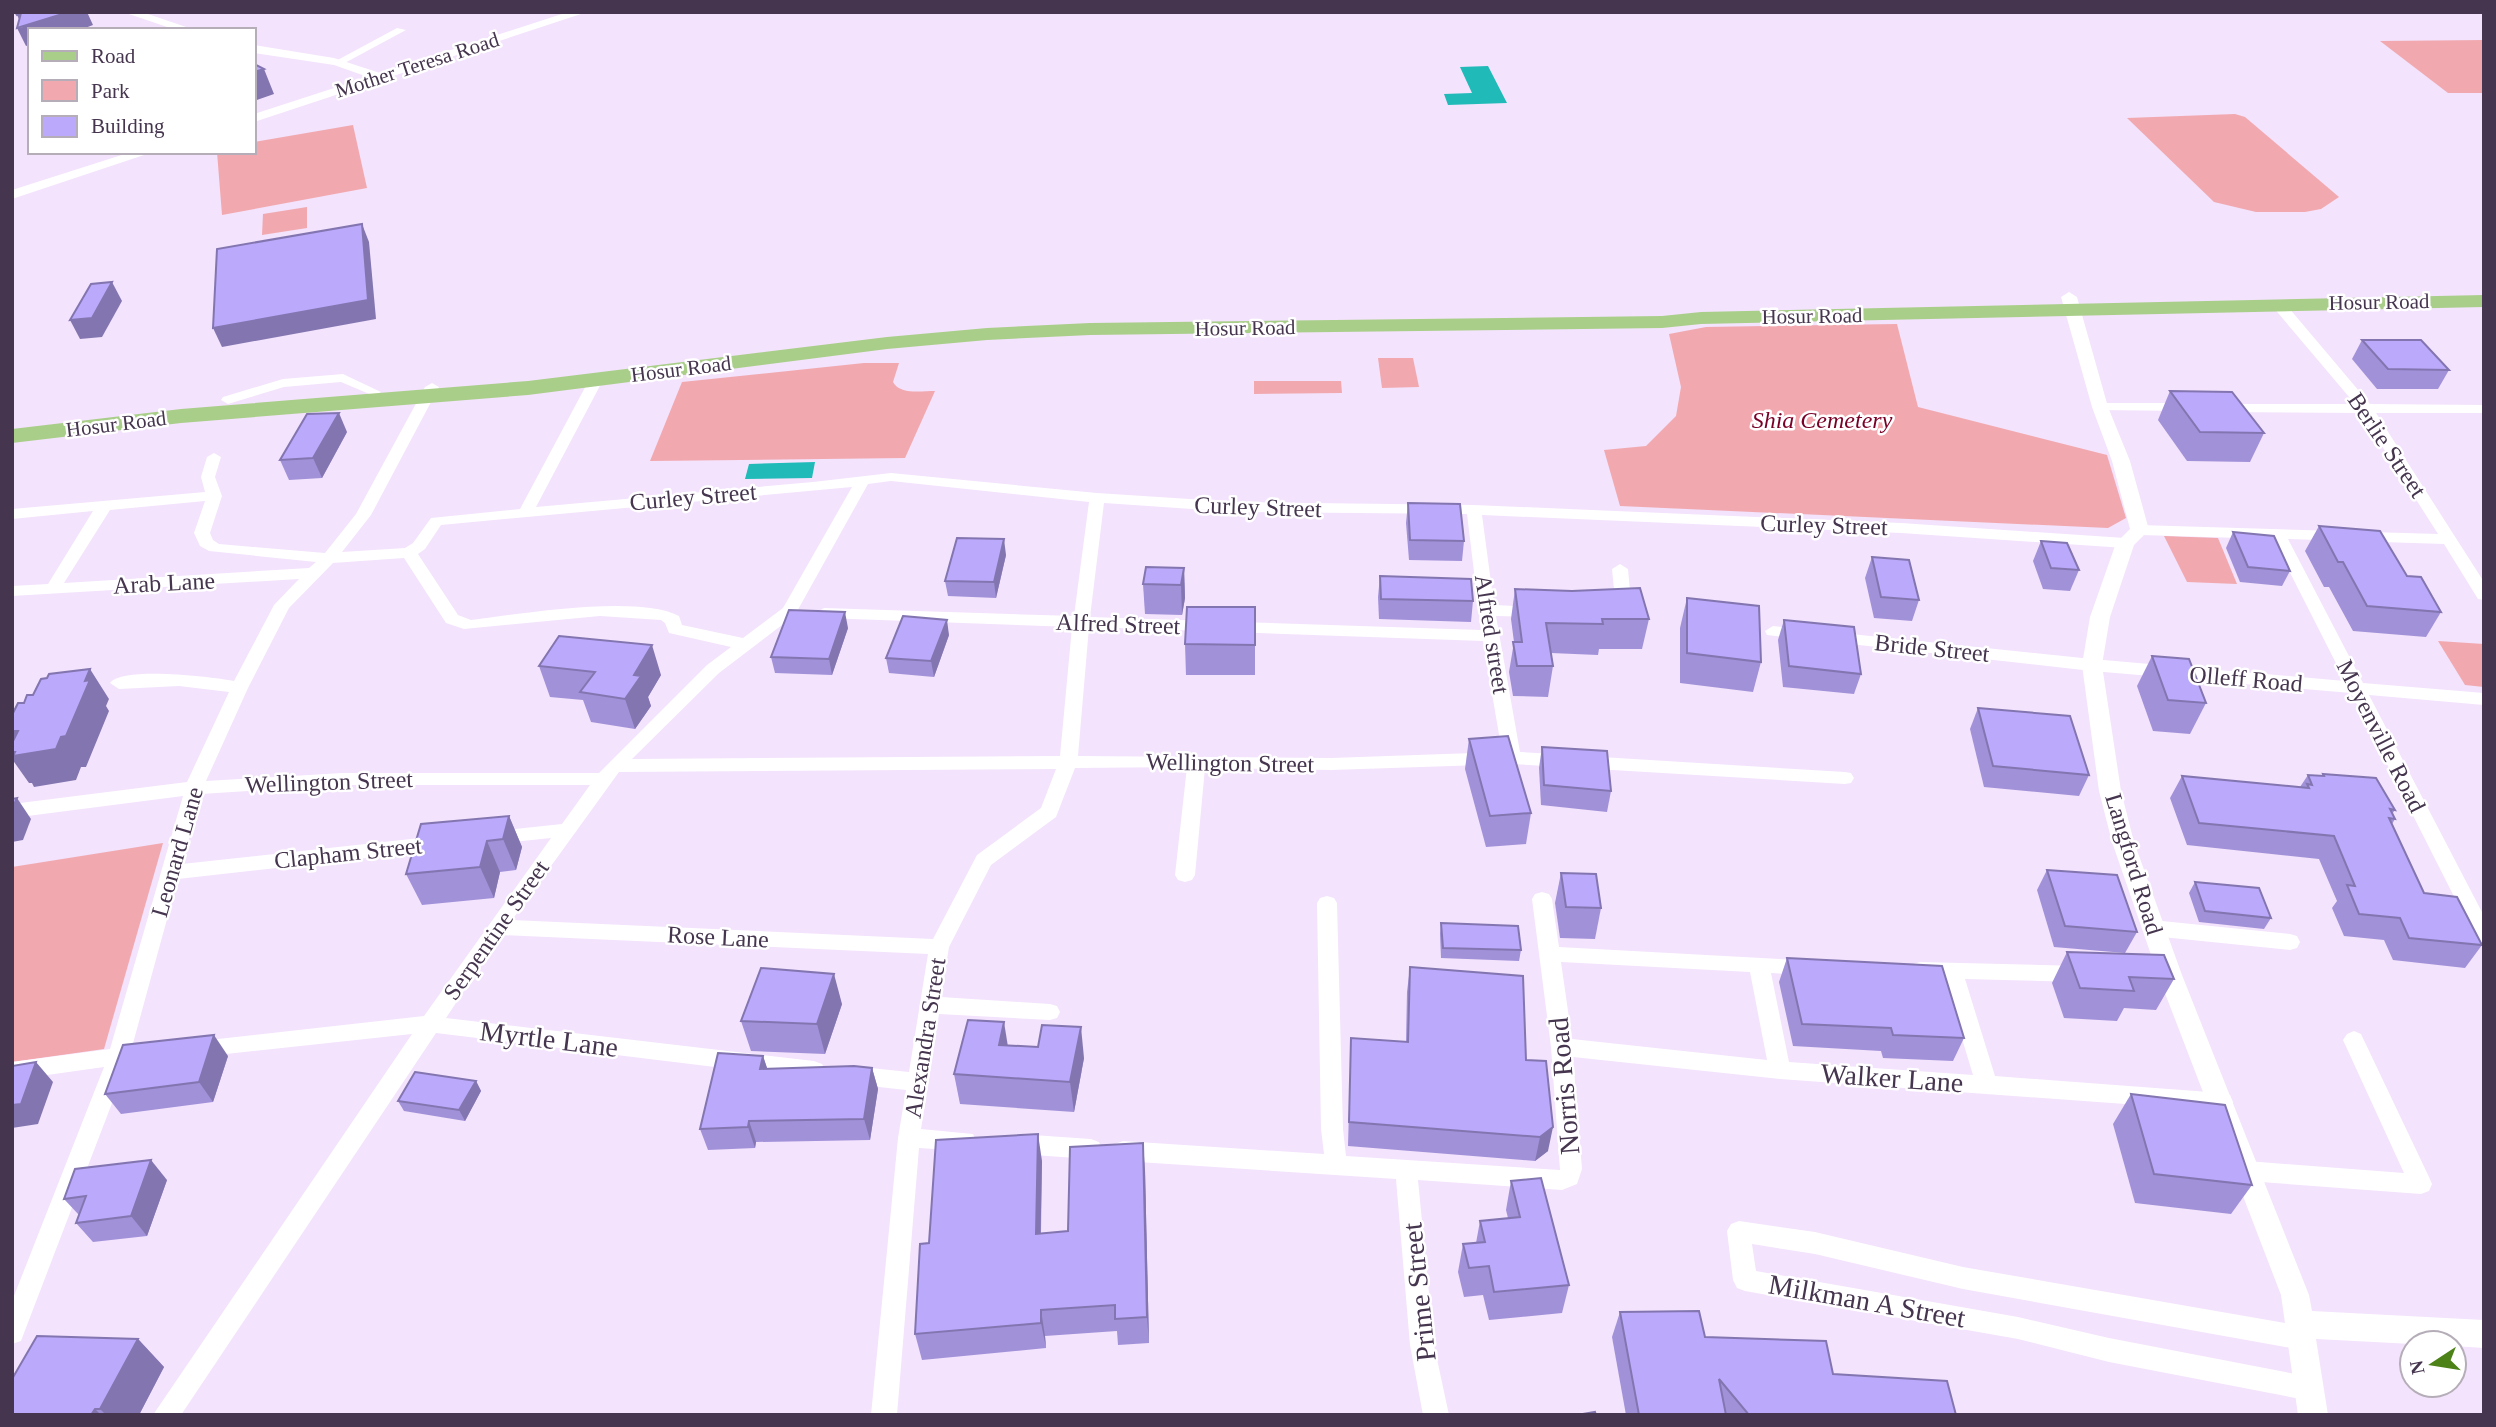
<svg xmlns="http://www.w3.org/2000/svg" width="2496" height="1427" font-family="Georgia,serif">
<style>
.green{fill:#f1a9af}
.water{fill:#20bbb8}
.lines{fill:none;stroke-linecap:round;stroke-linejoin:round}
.minor{fill:#fff;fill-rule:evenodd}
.tertiary{fill:#fff;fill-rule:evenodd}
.primary{fill:#a9ce89;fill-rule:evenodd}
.wall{fill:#a191d9}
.shaded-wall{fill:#8376b0}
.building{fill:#bba9fc;stroke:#8376b0;stroke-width:2}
.labels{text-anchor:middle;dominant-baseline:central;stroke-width:5;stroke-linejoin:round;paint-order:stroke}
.far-street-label{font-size:21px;fill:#45354e;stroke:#fff}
.park-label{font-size:24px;font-style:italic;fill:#790027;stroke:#fff}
.street-label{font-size:24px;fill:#45354e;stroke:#fff}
.near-street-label{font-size:28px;fill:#45354e;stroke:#fff}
</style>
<rect width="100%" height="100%" fill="#f3e3fc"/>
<g class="green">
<polygon points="2484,40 2484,93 2448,93 2380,41"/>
<polygon points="2235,114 2245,117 2339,197 2321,209 2305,212 2256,212 2214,202 2127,118"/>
<polygon points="353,125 367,188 222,215 217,152 254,152 254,142"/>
<polygon points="307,207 307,228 262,235 263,214"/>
<polygon points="1897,324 1918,407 2107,455 2126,518 2108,528 1620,506 1604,450 1646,446 1676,416 1681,387 1669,334 1706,327"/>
<polygon points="1378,358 1413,358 1419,387 1382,388"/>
<path d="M864,363H899L893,382C900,395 921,391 935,391L905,458L650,461L682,382Z"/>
<polygon points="1254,381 1341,381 1342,393 1254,394"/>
<polygon points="2164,536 2218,538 2237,584 2187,582"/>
<polygon points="2438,641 2484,644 2484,687 2465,685"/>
<polygon points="163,843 104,1049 12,1062 12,867"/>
</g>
<g class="water">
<polygon points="1488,66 1507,103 1448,105 1444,94 1472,93 1460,67"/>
<polygon points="815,462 812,478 745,479 749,464"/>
</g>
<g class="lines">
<g class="minor">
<polygon points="397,28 406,30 341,65 332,63"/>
<polygon points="2278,300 2283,301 2370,404 2484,405 2484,413 2376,413 2484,582 2484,600 2478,599 2444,544 2288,539 2363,683 2484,693 2484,705 2369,695 2484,916 2484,944 2477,941 2474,936 2351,693 2092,671 1832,642 1824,637 1832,632 2092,659 2345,681 2273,539 2140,535 2132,530 2140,525 2438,534 2361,413 2221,412 2214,408 2221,404 2355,404 2273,307 2273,301"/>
<polygon points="343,374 381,392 374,396 341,382 284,387 228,404 221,400 223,397 283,379"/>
<path d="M596,376L603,380L536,507L813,482L891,473L1097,493L1236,502L1474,505L1901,523L2125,538L2133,543L2125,548L1901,533L1482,515L1494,605L1536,607L1544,612L1536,617L1496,616L1520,752L1845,772L1851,773L1854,778L1851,783L1845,784L1512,764L1331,770L1205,768L1195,875L1192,880L1185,882L1178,880L1175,875L1187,767L1075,768L1056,817L991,865L949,947L941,997L1050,1004L1057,1006L1060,1012L1057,1018L1050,1020L939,1014L921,1129L973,1134L976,1141L973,1148L965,1151L919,1148L897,1415H871L898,1138L906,1090L852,1084L844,1081L841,1075L844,1069L852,1066L909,1072L928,954L501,935L446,1018L814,1061L822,1064L825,1070L822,1076L814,1079L436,1033L181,1415H153L412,1034L198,1057L191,1054L187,1048L191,1042L424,1016L551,838L494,844L487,842L485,837L487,832L562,824L590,785H342L201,794L182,864L438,836L445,838L447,843L445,848L438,850L178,879L132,1047L137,1049L140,1055L137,1061L127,1064L24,1333L21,1341L12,1344V1301L104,1067L12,1080V1062L110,1049L183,796L12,818V804L187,782L229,692L179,686L119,689L110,683C123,666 213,677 234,681L274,605L299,579L12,596V586L48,584L93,511L12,519V509L205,492L201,477L207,457L214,453L221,457L215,477L222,496L210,533L213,540L219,544L325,553L356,514L425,387L432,383L439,387L371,515L342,552L405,548L413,543L431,518L520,509L589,380ZM891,481L1089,502L1074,616L824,608L816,613L824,618L1072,627L1060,756L632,759L719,673L795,615L868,484ZM852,487L783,608L743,638L682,625L679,616C638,594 519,614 471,620L458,615L418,554L425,549L441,525ZM205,501L194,533L200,546L209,551L316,562L309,568L64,583L110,510ZM1104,503L1236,512L1467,514L1481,630L1090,617ZM404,558L446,623L464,629L600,616L661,620L665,623L669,633L731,647L707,665L599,773H342L206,781L248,688L289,608L333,563ZM1089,627L1483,641L1502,752L1331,758L1078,756ZM1056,769L1041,808L977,855L933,939L512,920L619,772Z"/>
<polygon points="2100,403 2186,403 2193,407 2186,411 2095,410 2095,404"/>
<polygon points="1620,564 1628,569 1631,602 1615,611 1607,606 1615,600 1612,569"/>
<polygon points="1773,626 1804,629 1812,634 1804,639 1767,635 1765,631"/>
<path d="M1542,892L1549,894L1552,899L1559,947L1815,961L1818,967L1815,973L1808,975L1771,973L1789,1062L1973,1075L1944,979L1913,976L1910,970L1913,964L1920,962L2081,966L2088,968L2091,974L2088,980L2081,982L1965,979L1995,1076L2222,1093L2230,1095L2233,1102L2230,1109L2222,1111L1780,1079L1573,1057L1582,1169L1577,1184L1562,1190L1418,1180L1434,1345L1449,1415H1423L1410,1345L1396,1179L1123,1161L1115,1158L1112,1151L1115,1144L1123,1141L1324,1154L1321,1129L1317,903L1320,898L1327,896L1334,898L1337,903L1343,1129L1346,1156L1560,1170L1551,1047L1532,899L1535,894ZM1561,962L1750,972L1767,1060L1572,1039Z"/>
<polygon points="2152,920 2290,934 2297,936 2300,942 2297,948 2290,950 2152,936 2145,933 2142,928 2145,923"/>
<polygon points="2354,1031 2361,1034 2429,1177 2432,1184 2429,1191 2421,1194 2247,1181 2239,1178 2236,1171 2239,1164 2247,1161 2404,1173 2343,1040 2347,1034"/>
<polygon points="1018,1134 1091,1139 1099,1142 1102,1149 1099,1156 1091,1159 1018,1154 1010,1151 1007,1144 1010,1137"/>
<polygon points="1739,1221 1815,1232 1963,1267 2302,1326 2311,1330 2314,1338 2311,1346 2302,1350 1963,1289 1815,1254 1752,1244 1756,1271 2018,1317 2109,1338 2311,1377 2320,1380 2323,1389 2320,1398 2311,1401 2109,1362 2018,1339 1745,1291 1737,1288 1733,1280 1727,1231 1731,1224"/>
</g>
<g class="tertiary">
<polygon points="123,12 142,12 195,30 176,30"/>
<polygon points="568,12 587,12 254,122 254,114 368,77 334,65 254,53 254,45 334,58 380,73"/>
<polygon points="131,152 153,152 12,199 12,190"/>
<polygon points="2069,292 2077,297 2108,407 2130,461 2149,530 2134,545 2110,617 2102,665 2121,791 2134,842 2182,975 2309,1295 2312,1311 2484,1320 2484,1348 2454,1346 2454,1343 2412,1344 2316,1339 2328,1415 2298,1415 2281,1295 2158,975 2112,842 2099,791 2082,665 2090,617 2116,543 2130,529 2112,461 2092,407 2061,297"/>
</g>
<polygon class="primary" points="2484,295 2484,307 1701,324 1662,328 1090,335 987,340 887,349 528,395 181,423 12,443 12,429 181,409 528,381 887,337 987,328 1090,323 1662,316 1701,312"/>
</g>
<g class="wall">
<polygon points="2362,340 2449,370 2438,389 2377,389 2352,359"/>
<polygon points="2170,391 2264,433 2250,462 2187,461 2158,420"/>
<polygon points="347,432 322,478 289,480 280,460"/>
<polygon points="1408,503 1464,541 1462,561 1409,560 1406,523"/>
<polygon points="2319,526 2407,576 2441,612 2426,637 2353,631 2329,587 2324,587 2305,551"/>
<polygon points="2233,532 2290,571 2282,586 2240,582 2226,548"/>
<polygon points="2041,541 2079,570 2070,591 2043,589 2033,561"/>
<polygon points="1006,555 996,598 948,596 945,581"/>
<polygon points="1872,557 1919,600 1912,621 1874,618 1865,578"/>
<polygon points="1184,568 1185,598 1182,615 1145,614 1143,584"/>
<polygon points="1380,576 1473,601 1471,622 1379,619 1378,597"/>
<polygon points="1515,589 1649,619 1642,649 1599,649 1598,655 1551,653 1553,666 1548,697 1513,696 1509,672 1514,642 1511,619"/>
<polygon points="1687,598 1761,662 1753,692 1680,683 1680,628"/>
<polygon points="1255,607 1255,675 1186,675 1185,644"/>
<polygon points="1784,620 1861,674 1854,694 1783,687 1778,640"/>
<polygon points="848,628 832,675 775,673 771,657"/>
<polygon points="949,635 934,677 889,673 886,658"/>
<polygon points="2152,656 2206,703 2190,734 2153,731 2137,686"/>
<polygon points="539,666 661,675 648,697 651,706 635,729 591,722 583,700 550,697"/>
<polygon points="1978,708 2089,775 2079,796 1984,787 1970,729"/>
<polygon points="1469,739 1531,813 1526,844 1486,847 1465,769"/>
<polygon points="1542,747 1611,791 1607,812 1541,805 1539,768"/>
<polygon points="2323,774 2395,810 2392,814 2395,819 2392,824 2424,893 2482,945 2465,968 2393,960 2384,940 2344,936 2332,908 2337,901 2319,859 2187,845 2170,798 2182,776 2300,787 2308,775 2321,776"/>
<polygon points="509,816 522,847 516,870 500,872 494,898 422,905 406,874"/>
<polygon points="2047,870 2137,932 2125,953 2054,947 2037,890"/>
<polygon points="1561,873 1601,908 1595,939 1560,938 1555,903"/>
<polygon points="2195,882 2271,918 2264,929 2199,922 2189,893"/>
<polygon points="1441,923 1521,950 1519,961 1441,958 1440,934"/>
<polygon points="2067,952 2174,979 2156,1010 2124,1008 2117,1021 2064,1018 2052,983"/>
<polygon points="1787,958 1964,1038 1953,1061 1883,1058 1881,1051 1793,1046 1779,982"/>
<polygon points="1410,967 1526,1060 1548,1151 1535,1161 1348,1146 1351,1038 1406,1042 1407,992"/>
<polygon points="842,1004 825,1054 751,1051 741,1021"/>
<polygon points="1008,1045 1084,1058 1074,1112 960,1104 954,1074"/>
<polygon points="228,1056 213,1102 121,1114 105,1094"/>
<polygon points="763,1056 767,1068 872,1068 878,1089 870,1140 756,1142 755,1148 708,1150 700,1129"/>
<polygon points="476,1081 481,1091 465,1121 404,1111 398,1101"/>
<polygon points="2131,1094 2252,1185 2231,1214 2135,1203 2113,1124"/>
<polygon points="1042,1161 1041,1233 1068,1231 1145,1170 1149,1343 1118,1345 1117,1331 1045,1336 1046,1348 922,1360 915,1334 929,1243"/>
<polygon points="167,1180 147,1236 93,1242 76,1223 79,1215 64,1199"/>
<polygon points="1511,1181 1569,1285 1562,1313 1489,1320 1483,1295 1464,1297 1458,1272 1463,1244 1476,1243 1480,1221 1508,1218 1506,1210"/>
<polygon points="1620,1312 1833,1374 1956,1415 1626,1415 1612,1337"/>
<polygon points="138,1339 164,1367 139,1415 12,1415"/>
</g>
<g class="shaded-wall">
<polygon points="87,12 93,25 80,30 30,30 30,45 26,46 17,28 23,27 17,15 21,13"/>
<polygon points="264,69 274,94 254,101 254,72"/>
<polygon points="362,224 369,242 376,319 222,347 213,328"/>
<polygon points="112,282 122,301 102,337 80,339 70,320"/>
<polygon points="339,413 347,432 322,478 313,458"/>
<polygon points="1004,539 1006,555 996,598 994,582"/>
<polygon points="1184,568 1185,598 1182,615 1181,585"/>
<polygon points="845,612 848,628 832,675 829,659"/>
<polygon points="947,620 949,635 934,677 931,661"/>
<polygon points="652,645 661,675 648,697 651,706 635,729 625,699 634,675"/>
<polygon points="90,669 109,699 106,706 109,711 86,767 81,767 76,780 34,787 32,783 29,783 12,759 12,752 15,752 12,744 12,731 85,681"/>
<polygon points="17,798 31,819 23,840 12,842 12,809"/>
<polygon points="509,816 522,847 516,870 503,839"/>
<polygon points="487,841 500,872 494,898 480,867"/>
<polygon points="834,974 842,1004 825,1054 817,1024"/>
<polygon points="1004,1022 1009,1053 999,1045"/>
<polygon points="1081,1027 1084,1058 1074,1112 1070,1082"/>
<polygon points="214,1035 228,1056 213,1102 199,1082"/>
<polygon points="763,1056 770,1077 760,1069"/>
<polygon points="36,1062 53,1082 38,1124 12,1128 12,1105"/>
<polygon points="872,1068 878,1089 870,1140 864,1119"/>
<polygon points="476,1081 481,1091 465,1121 459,1110"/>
<polygon points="749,1121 756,1142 755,1148 748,1127"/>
<polygon points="1553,1127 1548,1151 1535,1161 1540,1137"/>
<polygon points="1038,1134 1042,1161 1040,1260 1036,1234"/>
<polygon points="1143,1143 1145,1170 1149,1343 1147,1317"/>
<polygon points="151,1160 167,1180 147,1236 131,1216"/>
<polygon points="1041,1310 1045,1336 1046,1348 1041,1323"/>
<polygon points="138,1339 164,1367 139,1415 106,1415 100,1409"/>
<polygon points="95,1409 101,1415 91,1415"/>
</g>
<g class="building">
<polygon points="15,12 69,12 17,28 21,13 17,15"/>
<polygon points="254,64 264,69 254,72"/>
<polygon points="362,224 368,300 213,328 217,249"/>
<polygon points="112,282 92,318 70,320 91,284"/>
<polygon points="2362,340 2421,340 2449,370 2388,369"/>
<polygon points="2170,391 2232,392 2264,433 2200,432"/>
<polygon points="339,413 313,458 280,460 307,414"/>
<polygon points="1408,503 1460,504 1464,541 1410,540"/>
<polygon points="2319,526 2380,531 2407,576 2421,577 2441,612 2367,606 2343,562 2338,562"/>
<polygon points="2233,532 2274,536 2290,571 2248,567"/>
<polygon points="957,538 1004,539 994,582 945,581"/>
<polygon points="2041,541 2067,543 2079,570 2051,568"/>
<polygon points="1872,557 1909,560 1919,600 1881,597"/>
<polygon points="1146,567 1184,568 1181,585 1143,584"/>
<polygon points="1380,576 1471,579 1473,601 1381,599"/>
<polygon points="1640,588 1649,619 1602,619 1603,624 1546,623 1553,666 1517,666 1513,642 1522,642 1515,589 1572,591"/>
<polygon points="1687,598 1759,606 1761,662 1687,653"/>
<polygon points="1187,607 1255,607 1255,645 1185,644"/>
<polygon points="789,610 845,612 829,659 771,657"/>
<polygon points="903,616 947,620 931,661 886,658"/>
<polygon points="1784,620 1854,627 1861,674 1789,666"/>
<polygon points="559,636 652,645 634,675 641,676 625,699 580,692 595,672 539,666"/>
<polygon points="2152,656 2189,659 2206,703 2168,700"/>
<polygon points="90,669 85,681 90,680 66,736 61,737 56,749 13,756 15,752 12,752 12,743 18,731 12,731 12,715 18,703 24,703 27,695 33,695 41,679 47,678 49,674"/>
<polygon points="1978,708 2070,716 2089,775 1993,766"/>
<polygon points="1508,736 1531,813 1490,816 1469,739"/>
<polygon points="1542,747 1607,751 1611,791 1544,785"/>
<polygon points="2323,774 2376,778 2395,810 2390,809 2395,819 2389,818 2424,893 2457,897 2482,945 2409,938 2400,918 2359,914 2347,885 2355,886 2334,836 2199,823 2182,776 2309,788 2307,784 2312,785 2308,775 2324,776"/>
<polygon points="17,798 12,809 12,799"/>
<polygon points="509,816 503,839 487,841 480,867 406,874 421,824"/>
<polygon points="2047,870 2117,875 2137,932 2065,926"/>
<polygon points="1561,873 1596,874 1601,908 1566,907"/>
<polygon points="2195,882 2259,888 2271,918 2205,911"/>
<polygon points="1441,923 1518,926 1521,950 1443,948"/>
<polygon points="2067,952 2164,955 2174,979 2129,977 2134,991 2080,988"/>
<polygon points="1787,958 1942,966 1964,1038 1893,1035 1891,1028 1802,1024"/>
<polygon points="1410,967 1523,976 1526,1060 1546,1061 1553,1127 1540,1137 1349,1122 1351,1038 1408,1042"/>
<polygon points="761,968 834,974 817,1024 741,1021"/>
<polygon points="968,1020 1004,1022 999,1045 1038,1047 1042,1025 1081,1027 1070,1082 954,1074"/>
<polygon points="214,1035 199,1082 105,1094 123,1045"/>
<polygon points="718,1053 763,1056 760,1069 854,1066 872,1068 864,1119 749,1121 748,1127 700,1129"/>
<polygon points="36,1062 21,1104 12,1105 12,1066"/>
<polygon points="415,1072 476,1081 459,1110 398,1101"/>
<polygon points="2131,1094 2225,1105 2252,1185 2154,1174"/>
<polygon points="1038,1134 1036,1234 1068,1231 1070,1147 1143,1143 1147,1317 1115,1319 1115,1305 1041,1310 1041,1323 915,1334 920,1244 929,1243 936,1140"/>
<polygon points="151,1160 131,1216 76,1223 86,1196 64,1199 75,1169"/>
<polygon points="1541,1178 1569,1285 1494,1292 1489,1266 1469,1268 1463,1244 1485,1242 1480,1221 1520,1217 1511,1181"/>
<polygon points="1699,1311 1705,1337 1826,1341 1833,1374 1947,1381 1956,1415 1749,1415 1719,1379 1726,1415 1639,1415 1620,1312"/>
<polygon points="37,1336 138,1339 100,1409 95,1409 91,1415 12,1415 12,1379"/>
<polygon points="1595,1412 1596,1415 1577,1415"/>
</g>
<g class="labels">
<g class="far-street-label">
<text transform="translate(417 65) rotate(-18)">Mother Teresa Road</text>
<text transform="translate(2379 302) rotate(-1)">Hosur Road</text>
<text transform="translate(1812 316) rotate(-1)">Hosur Road</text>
<text transform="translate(1245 328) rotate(-1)">Hosur Road</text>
<text transform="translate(681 369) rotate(-7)">Hosur Road</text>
<text transform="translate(116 424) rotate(-7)">Hosur Road</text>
</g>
<g class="park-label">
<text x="1822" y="420">Shia Cemetery</text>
</g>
<g class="street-label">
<text transform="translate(2387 445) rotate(56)">Berlie Street</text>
<text transform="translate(693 497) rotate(-5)">Curley Street</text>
<text transform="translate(1258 507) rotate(2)">Curley Street</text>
<text transform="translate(1824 525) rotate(2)">Curley Street</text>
<text transform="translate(164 583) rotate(-3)">Arab Lane</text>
<text transform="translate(1118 624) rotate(2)">Alfred Street</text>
<text transform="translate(1492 634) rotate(81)">Alfred street</text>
<text transform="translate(1932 648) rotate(6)">Bride Street</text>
<text transform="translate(2246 679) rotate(5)">Olleff Road</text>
<text transform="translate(2381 736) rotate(63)">Moyenville Road</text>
<text transform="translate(1230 763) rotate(1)">Wellington Street</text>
<text transform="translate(329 782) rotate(-2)">Wellington Street</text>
<text transform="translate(177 852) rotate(-74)">Leonard Lane</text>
<text transform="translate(348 853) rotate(-6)">Clapham Street</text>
<text transform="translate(2134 864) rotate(73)">Langford Road</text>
<text transform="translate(496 930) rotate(-55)">Serpentine Street</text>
<text transform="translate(718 937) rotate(3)">Rose Lane</text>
<text transform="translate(925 1038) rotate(-81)">Alexandra Street</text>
</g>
<g class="near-street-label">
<text transform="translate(549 1039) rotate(7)">Myrtle Lane</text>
<text transform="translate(1892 1078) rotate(4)">Walker Lane</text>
<text transform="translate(1564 1086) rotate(-95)">Norris Road</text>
<text transform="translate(1419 1292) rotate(-96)">Prime Street</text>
<text transform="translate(1867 1301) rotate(10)">Milkman A Street</text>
</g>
</g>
<rect width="2496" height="1427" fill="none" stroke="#45354e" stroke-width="28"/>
<rect x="28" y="28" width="228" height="126" fill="#ffffff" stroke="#b5aeb8" stroke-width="2"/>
<rect x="42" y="51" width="35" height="10" fill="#a9ce89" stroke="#b5aeb8" stroke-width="2"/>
<text x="91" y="63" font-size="21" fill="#45354e">Road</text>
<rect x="42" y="80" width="35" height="21" fill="#f1a9af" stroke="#b5aeb8" stroke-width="2"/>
<text x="91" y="98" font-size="21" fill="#45354e">Park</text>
<rect x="42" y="116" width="35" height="21" fill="#bba9fc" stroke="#b5aeb8" stroke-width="2"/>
<text x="91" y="133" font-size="21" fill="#45354e">Building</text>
<g transform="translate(2433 1364) rotate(258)"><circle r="33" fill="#ffffff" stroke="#b5aeb8" stroke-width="2"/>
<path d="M0-5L12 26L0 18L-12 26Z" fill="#4d8218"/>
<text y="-10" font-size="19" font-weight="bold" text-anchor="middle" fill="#45354e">N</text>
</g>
</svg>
